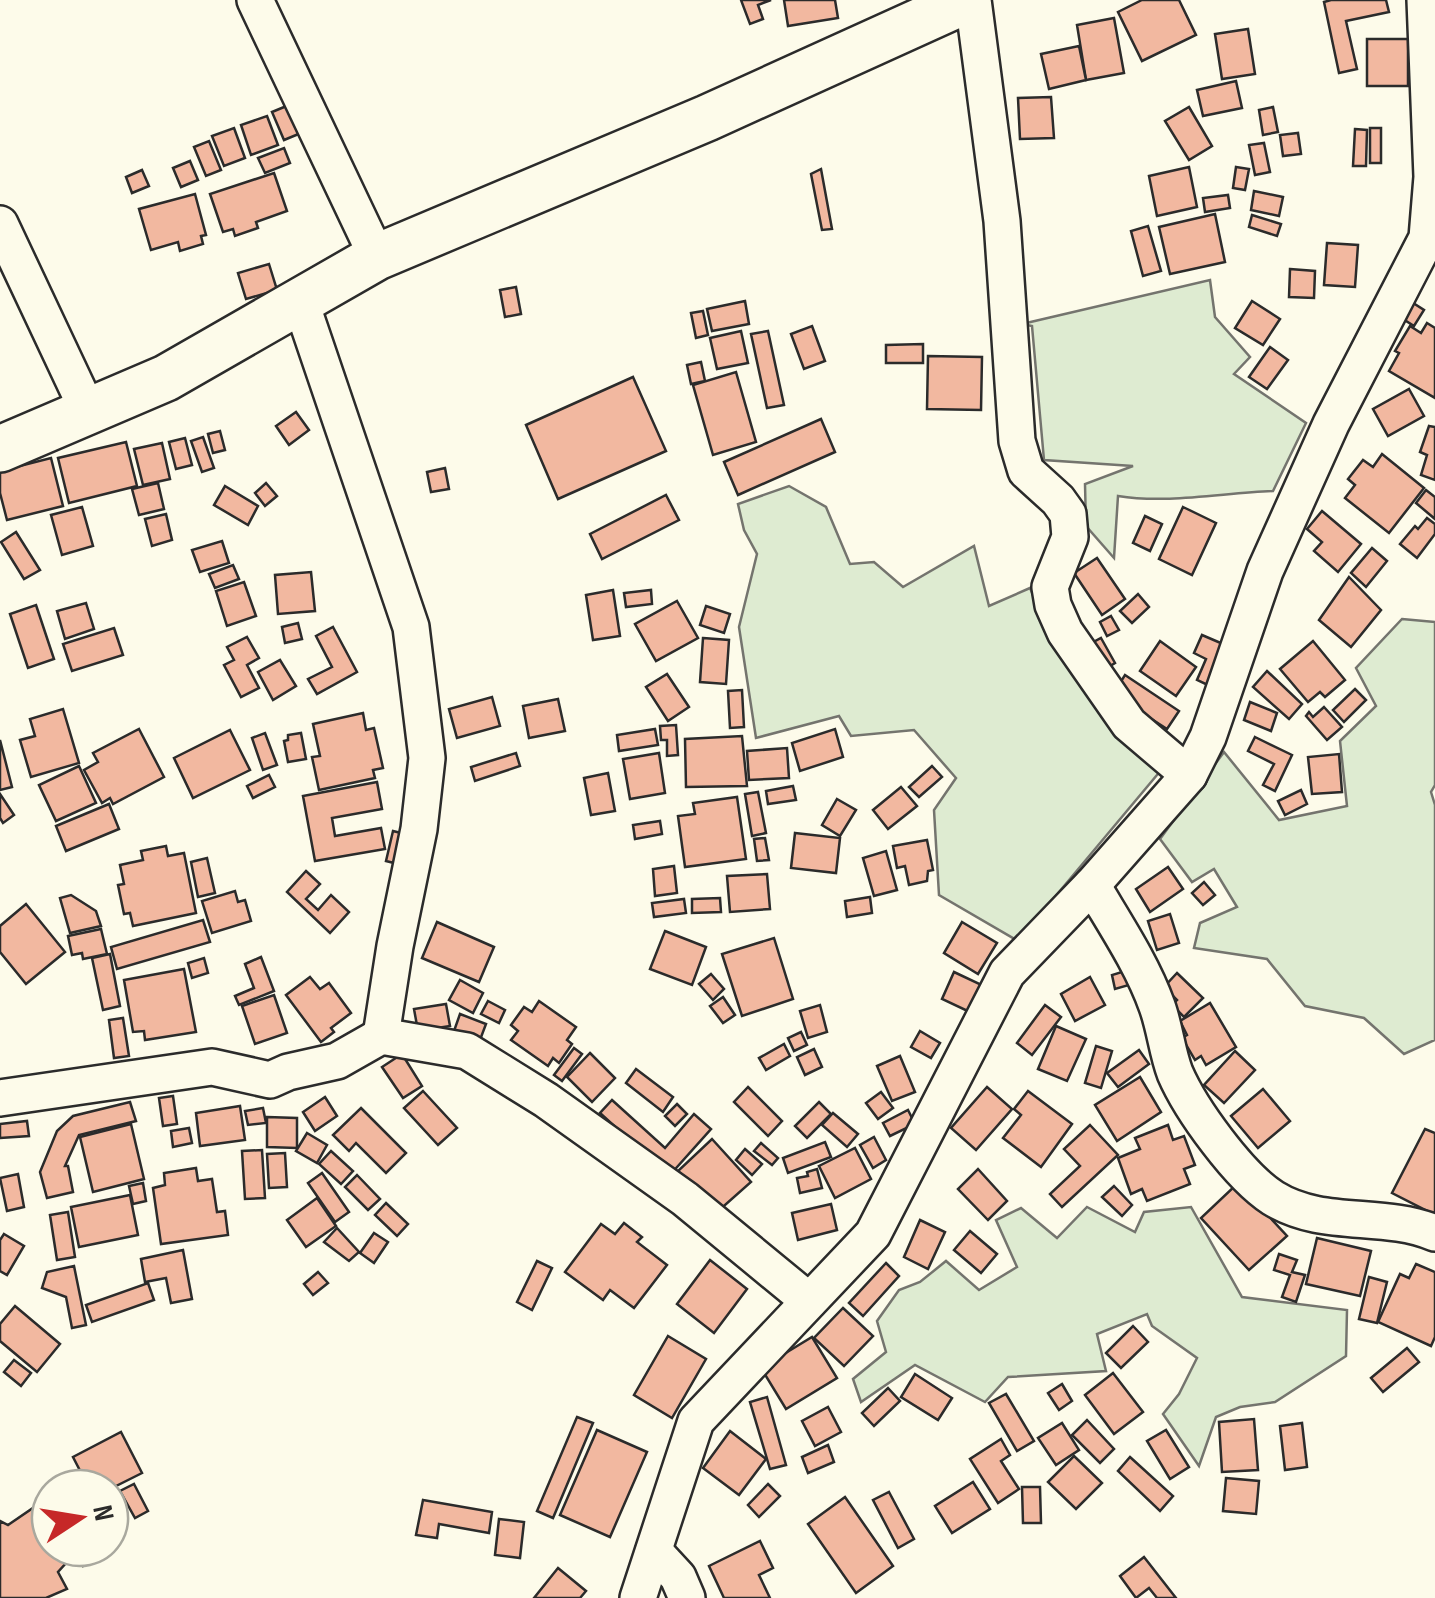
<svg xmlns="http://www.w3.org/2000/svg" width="1435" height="1598" font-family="'Sofia Sans Condensed',sans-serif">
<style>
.green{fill:#deebd1;stroke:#74746e;stroke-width:2.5}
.building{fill:#f2b8a0;stroke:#2b2b2b;stroke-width:2.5}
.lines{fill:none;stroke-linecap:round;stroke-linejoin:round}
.minor-casing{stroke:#2b2b2b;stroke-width:40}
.major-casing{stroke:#2b2b2b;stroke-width:50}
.minor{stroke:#fdfbea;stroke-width:35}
.major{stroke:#fdfbea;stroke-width:45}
</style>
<rect width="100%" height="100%" fill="#fdfbea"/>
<g class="green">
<path d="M1210,280L1215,317L1250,357L1234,374L1306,423L1273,491C1222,493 1167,504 1118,496L1114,558L1086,526L1085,484L1133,466L1044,460L1032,326L1022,324Z"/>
<polygon points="789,486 826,507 850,564 874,562 903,587 974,546 989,606 1030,588 1046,624 1162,769 1018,941 939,895 934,810 956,778 914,730 851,736 839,716 756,738 739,627 757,554 744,530 738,504"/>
<polygon points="1402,619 1435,622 1435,785 1431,792 1435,805 1435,1040 1404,1054 1364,1018 1305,1006 1267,959 1194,948 1200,923 1237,907 1214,869 1192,882 1160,839 1224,752 1279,820 1347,806 1340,741 1376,706 1356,668"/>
<polygon points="1087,1207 1135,1232 1144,1212 1191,1207 1242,1297 1347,1310 1346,1356 1275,1402 1240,1407 1216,1417 1199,1466 1163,1414 1179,1394 1197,1358 1152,1326 1147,1314 1097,1334 1106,1371 1008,1377 985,1402 915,1365 861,1402 853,1379 886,1352 877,1321 899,1290 920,1282 946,1261 979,1290 1017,1267 996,1220 1021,1208 1057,1238"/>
</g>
<g class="building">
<polygon points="741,0 771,0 758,5 763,19 750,24"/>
<polygon points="784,0 835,0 838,18 788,26"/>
<polygon points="1142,0 1179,0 1196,35 1142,61 1118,12"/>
<polygon points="1331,0 1386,0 1389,12 1346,21 1357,69 1339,73 1324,2"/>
<polygon points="1114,18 1124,73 1086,80 1077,25"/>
<polygon points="1248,29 1255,74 1222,79 1215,34"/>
<rect x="1367" y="39" width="41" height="47"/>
<polygon points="1079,46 1086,80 1049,89 1041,54"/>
<polygon points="1236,81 1242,108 1203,116 1197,90"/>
<polygon points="1051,97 1054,138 1020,139 1018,98"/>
<polygon points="289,105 301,133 284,140 272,112"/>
<polygon points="1189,107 1212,146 1189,160 1165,121"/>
<polygon points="1273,107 1278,132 1263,135 1259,110"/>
<polygon points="267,116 278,145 251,155 241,125"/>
<polygon points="234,128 245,158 224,166 212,136"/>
<rect x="1370" y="128" width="11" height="35"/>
<polygon points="1355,129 1367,130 1366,166 1353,166"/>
<polygon points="1298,133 1301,154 1283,156 1280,135"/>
<polygon points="209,141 221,170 206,176 194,147"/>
<polygon points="1264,143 1270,172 1255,175 1249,145"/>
<polygon points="284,148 290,163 265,173 258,158"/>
<polygon points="190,161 198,180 181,187 173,168"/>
<polygon points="1189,167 1197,207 1157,216 1149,176"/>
<polygon points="1236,167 1249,169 1245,190 1233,188"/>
<polygon points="821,169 832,229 822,230 811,174"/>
<polygon points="142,170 149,186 132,193 126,177"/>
<polygon points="274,173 287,211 256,222 258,228 235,236 233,229 223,232 210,194"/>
<polygon points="1254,191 1283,197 1279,216 1251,210"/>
<polygon points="195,194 206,235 201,236 203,244 180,251 178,242 151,250 139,209"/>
<polygon points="1228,195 1230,208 1205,212 1203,198"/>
<polygon points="1215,214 1225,262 1170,274 1159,227"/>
<polygon points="1252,215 1281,224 1277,236 1249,227"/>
<polygon points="1148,226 1161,271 1143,276 1131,231"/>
<polygon points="1327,243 1358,245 1355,287 1324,285"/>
<polygon points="269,264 277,290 246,299 238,273"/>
<polygon points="1290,269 1315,271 1314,298 1289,297"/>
<polygon points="516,287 521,314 505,317 500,290"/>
<polygon points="745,301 749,324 712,331 707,309"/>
<polygon points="1252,301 1280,319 1263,345 1235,328"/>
<polygon points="1410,301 1424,310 1414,326 1400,317"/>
<polygon points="703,311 708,335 696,338 691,313"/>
<polygon points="1427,323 1435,328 1435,398 1389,371 1399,353 1395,351 1410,326 1421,333"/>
<polygon points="812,326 825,361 804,369 791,334"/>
<polygon points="741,331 748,363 717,369 710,338"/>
<polygon points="768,331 784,405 767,408 751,334"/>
<polygon points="923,344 923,363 886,363 886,345"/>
<polygon points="1270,347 1288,360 1267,389 1249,377"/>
<polygon points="928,356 982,357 981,410 927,409"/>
<polygon points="701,362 705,381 691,384 687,365"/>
<polygon points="736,372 756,442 713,455 693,385"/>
<polygon points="633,377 666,451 558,499 526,425"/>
<polygon points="1409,389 1424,416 1388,436 1373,409"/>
<polygon points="296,412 309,430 289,445 276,426"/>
<polygon points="821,419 835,452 738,495 724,462"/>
<polygon points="1429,426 1435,427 1435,480 1421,475 1427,455 1420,452"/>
<polygon points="220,431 225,450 213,453 208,434"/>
<polygon points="203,437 214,468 202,472 191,441"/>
<polygon points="185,438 192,465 176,469 169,442"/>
<polygon points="126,442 137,486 69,503 58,458"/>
<polygon points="162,443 170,479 143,485 134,449"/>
<polygon points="1382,454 1424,488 1389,533 1345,498 1355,485 1348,479 1363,460 1373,467"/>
<polygon points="51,458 63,506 7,520 0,493 0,471"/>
<polygon points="445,468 449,489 431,492 427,472"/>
<polygon points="158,483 164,509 139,515 132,489"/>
<polygon points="266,483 277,496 265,506 255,493"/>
<polygon points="225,486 258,506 248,525 214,505"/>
<polygon points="1426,490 1435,497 1435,519 1416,503"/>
<polygon points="666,495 679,520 602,559 590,534"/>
<polygon points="82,507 93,546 62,555 51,515"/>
<polygon points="1183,507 1216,523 1192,575 1159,559"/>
<polygon points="1322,511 1361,544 1338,572 1314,551 1322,542 1307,529"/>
<polygon points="166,514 172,540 152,546 145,519"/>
<polygon points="1145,516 1162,524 1150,551 1133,543"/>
<polygon points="1427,518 1435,524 1435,534 1417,558 1400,544 1415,526 1418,529"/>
<polygon points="16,532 40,570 24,579 1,542"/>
<polygon points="222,541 229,563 200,572 192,550"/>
<polygon points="1372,548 1387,561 1366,587 1351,573"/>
<polygon points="1097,558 1125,599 1102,615 1074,573"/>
<polygon points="233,565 239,579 215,588 209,574"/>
<polygon points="311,572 315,611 278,614 275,575"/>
<polygon points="1349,577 1381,610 1351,647 1319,620"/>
<polygon points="244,582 256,616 227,626 216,591"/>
<polygon points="613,590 620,636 593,640 586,595"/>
<polygon points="651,590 652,604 626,607 624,593"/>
<polygon points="1138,594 1149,607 1132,623 1120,611"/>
<polygon points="677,601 698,638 656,661 635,624"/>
<polygon points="86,603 94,629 65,639 57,611"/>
<polygon points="36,605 54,659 28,668 10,614"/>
<polygon points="706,606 730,614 724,633 700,625"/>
<polygon points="1111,616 1119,630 1107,636 1100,622"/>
<polygon points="298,623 302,639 285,643 282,627"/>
<polygon points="333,627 357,672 317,694 308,679 332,667 316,636"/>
<polygon points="114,628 123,655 72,671 63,644"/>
<polygon points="1202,635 1230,647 1212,687 1197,680 1206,659 1194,653"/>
<polygon points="247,637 259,658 247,665 259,688 241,697 224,665 234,660 227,647"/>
<polygon points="703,638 729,640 726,684 700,682"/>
<polygon points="1101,638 1115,663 1100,672 1086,646"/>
<polygon points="1160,641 1196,667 1176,696 1140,671"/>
<polygon points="1313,641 1345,680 1325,697 1320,692 1308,702 1280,669"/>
<polygon points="280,660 296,686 273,700 258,672"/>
<polygon points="1267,671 1302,704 1289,719 1253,687"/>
<polygon points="667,674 689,707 668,721 646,687"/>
<polygon points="1125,675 1179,711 1167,729 1113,694"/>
<polygon points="1355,689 1366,700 1344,722 1333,710"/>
<polygon points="742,690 744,727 730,728 728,691"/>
<polygon points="492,697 500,726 457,738 449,709"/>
<polygon points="558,699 565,731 529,738 523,706"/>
<polygon points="1250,702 1277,713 1271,731 1244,720"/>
<polygon points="1324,707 1342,727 1327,740 1306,716 1309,712 1313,717"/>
<polygon points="63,709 79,763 31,777 20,740 35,736 30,719"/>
<polygon points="363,713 366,730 374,728 383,768 373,770 375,778 319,790 312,757 320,756 313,724"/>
<polygon points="676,725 678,755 667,756 667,740 661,740 660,726"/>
<polygon points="139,729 164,777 113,804 110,798 102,803 84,770 98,762 93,753"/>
<polygon points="655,729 658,745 619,751 617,735"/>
<polygon points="835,729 843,757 800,771 792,743"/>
<polygon points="230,730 250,770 193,798 174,758"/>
<polygon points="265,733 277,765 263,770 252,738"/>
<polygon points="301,733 306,759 288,762 284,741 288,740 288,735"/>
<polygon points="742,736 747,786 686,787 685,739"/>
<polygon points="1255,737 1292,755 1275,791 1263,785 1274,764 1248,751"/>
<polygon points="0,740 12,787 0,790"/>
<polygon points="787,748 789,778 749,780 747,751"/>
<polygon points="516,753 520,766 475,781 471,767"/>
<polygon points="659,753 665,793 630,799 623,759"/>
<polygon points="1339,754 1342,792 1312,794 1308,757"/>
<polygon points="79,766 96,803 56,821 39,785"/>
<polygon points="932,766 942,777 919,797 909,787"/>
<polygon points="608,773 615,811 591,815 584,778"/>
<polygon points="269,775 275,787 253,798 247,786"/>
<polygon points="377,782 382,809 332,818 335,836 381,828 385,849 315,861 303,796"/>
<polygon points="793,786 796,800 768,804 766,791"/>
<polygon points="901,787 917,806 888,829 873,810"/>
<polygon points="1301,790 1307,804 1285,815 1278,801"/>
<polygon points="758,792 766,833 752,836 745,794"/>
<polygon points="0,794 14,815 3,823 0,818"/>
<polygon points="737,797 746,859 685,867 678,816 695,814 693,803"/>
<polygon points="837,799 856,810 840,836 822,825"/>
<polygon points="109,804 119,829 66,851 56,826"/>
<polygon points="660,821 662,834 635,839 633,825"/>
<polygon points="393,831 409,835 402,865 386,861"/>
<polygon points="795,833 840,838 836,873 791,868"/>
<polygon points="765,838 769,860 757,861 754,839"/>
<polygon points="927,840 933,870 928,871 927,881 909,885 905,866 897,868 893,846"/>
<polygon points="166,846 168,856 184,853 196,913 133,926 130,913 124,914 118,885 124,884 120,865 143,860 141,851"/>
<polygon points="886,851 897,890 874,896 863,858"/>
<polygon points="207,858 215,893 198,897 191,862"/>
<polygon points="674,866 677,893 655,896 653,869"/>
<polygon points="1168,867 1183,889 1150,912 1136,889"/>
<polygon points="306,871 320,884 306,899 318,910 331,895 349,912 330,933 287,892"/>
<polygon points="767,874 770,909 730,912 727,876"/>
<polygon points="1204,882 1215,895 1203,905 1192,893"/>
<polygon points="235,891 238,902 245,900 251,921 212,933 202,901"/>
<polygon points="71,895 96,911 101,926 70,933 60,898"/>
<polygon points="870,897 872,913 847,917 845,901"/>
<polygon points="720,898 721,912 692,913 692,899"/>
<polygon points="684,899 686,913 654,917 652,903"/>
<polygon points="26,904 65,952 26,984 0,952 0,926"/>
<polygon points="1170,914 1179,943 1157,950 1148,921"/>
<polygon points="203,920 210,942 117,969 111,947"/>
<polygon points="437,922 494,947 479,982 422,958"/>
<polygon points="962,922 997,943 978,974 944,953"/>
<polygon points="101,929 107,954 83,959 82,953 72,955 68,936"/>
<polygon points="665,931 706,947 692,985 650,969"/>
<polygon points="774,938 793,999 742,1016 722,954"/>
<polygon points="110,954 120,1006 103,1010 92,958"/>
<polygon points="261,957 274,991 239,1005 235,996 254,988 245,964"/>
<polygon points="204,958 208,973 192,978 188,963"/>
<polygon points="184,969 196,1032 145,1040 144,1031 133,1032 124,980"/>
<polygon points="1125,971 1129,985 1115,989 1112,975"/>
<polygon points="954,972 986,987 974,1014 942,999"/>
<polygon points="1177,973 1203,998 1184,1017 1172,1005 1177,1000 1164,987"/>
<polygon points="711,974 724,989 713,1000 699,984"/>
<polygon points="310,977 320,989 329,983 351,1013 331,1028 334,1032 321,1042 286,995"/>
<polygon points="1090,977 1105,1005 1075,1021 1061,994"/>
<polygon points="460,980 483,993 473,1013 449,1000"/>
<polygon points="274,995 287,1033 255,1044 242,1006"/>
<polygon points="723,997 735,1015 723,1023 710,1006"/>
<polygon points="488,1001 505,1010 499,1023 481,1014"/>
<polygon points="539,1001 576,1027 567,1040 572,1044 559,1063 553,1058 548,1066 511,1040 518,1031 511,1025 524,1007 532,1012"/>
<polygon points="1210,1003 1236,1047 1206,1065 1201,1056 1195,1060 1182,1038 1187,1035 1180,1021"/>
<polygon points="446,1004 450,1026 418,1031 414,1009"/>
<polygon points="820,1005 827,1032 808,1038 800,1011"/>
<polygon points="1045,1005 1061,1017 1032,1055 1017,1043"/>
<polygon points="460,1014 486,1024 480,1040 454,1031"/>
<polygon points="123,1018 129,1056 114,1058 109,1020"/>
<polygon points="1056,1026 1086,1039 1067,1081 1038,1069"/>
<polygon points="920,1031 940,1043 931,1058 911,1047"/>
<polygon points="801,1032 807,1045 794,1051 788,1038"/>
<polygon points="784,1044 790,1056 766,1070 759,1058"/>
<polygon points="1096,1046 1112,1051 1101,1088 1085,1083"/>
<polygon points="574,1048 582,1054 562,1081 554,1075"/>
<polygon points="814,1049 822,1067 805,1075 797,1057"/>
<polygon points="1139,1050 1149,1064 1118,1087 1107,1073"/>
<polygon points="1235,1051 1255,1070 1224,1103 1204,1085"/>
<polygon points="590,1053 615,1078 592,1102 567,1077"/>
<polygon points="402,1054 422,1086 403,1098 382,1067"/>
<polygon points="900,1056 915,1092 892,1101 877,1066"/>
<polygon points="636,1069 673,1097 663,1112 626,1083"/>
<polygon points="1140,1077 1161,1112 1117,1141 1095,1105"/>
<polygon points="748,1087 782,1121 768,1136 734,1102"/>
<polygon points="987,1087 1012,1109 976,1150 951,1128"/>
<polygon points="1263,1089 1290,1121 1258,1148 1231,1116"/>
<polygon points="423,1091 457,1128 438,1145 404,1108"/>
<polygon points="1028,1091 1072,1124 1041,1167 1003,1138 1021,1115 1014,1109"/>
<polygon points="881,1092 893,1108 878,1119 866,1103"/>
<polygon points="173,1096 177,1124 163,1126 159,1098"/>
<polygon points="325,1097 337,1116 315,1131 303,1112"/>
<polygon points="612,1100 665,1148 694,1114 711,1129 669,1176 600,1113"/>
<polygon points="130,1102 136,1121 79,1135 65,1166 68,1166 73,1192 47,1198 40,1172 57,1131 73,1116"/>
<polygon points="819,1102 831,1114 807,1138 795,1126"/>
<polygon points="677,1104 687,1114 675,1126 665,1116"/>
<polygon points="240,1106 245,1140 200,1146 196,1113"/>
<polygon points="263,1108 266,1123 248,1125 245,1111"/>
<polygon points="361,1108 406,1153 386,1173 356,1143 349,1151 333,1135"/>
<polygon points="908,1110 915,1124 890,1136 883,1123"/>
<polygon points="833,1113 858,1134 847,1147 822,1125"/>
<polygon points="267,1117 297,1118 297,1148 267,1147"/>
<polygon points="27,1121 29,1136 0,1138 0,1124"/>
<polygon points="131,1124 144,1179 93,1192 80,1137"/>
<polygon points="1090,1125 1118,1155 1062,1207 1050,1194 1080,1166 1064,1149"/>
<polygon points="1168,1125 1173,1140 1184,1136 1195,1165 1184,1169 1190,1184 1147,1201 1142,1189 1131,1194 1118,1158 1140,1149 1135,1138"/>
<polygon points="189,1128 192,1143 173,1147 171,1131"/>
<polygon points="1425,1129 1435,1133 1435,1215 1392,1193"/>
<polygon points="307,1133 327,1145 317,1163 296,1151"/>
<polygon points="874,1137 886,1160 873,1168 860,1145"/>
<polygon points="712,1139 751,1182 716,1213 678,1171"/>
<polygon points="825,1142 831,1157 788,1173 783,1158"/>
<polygon points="761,1143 778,1158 772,1165 754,1151"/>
<polygon points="855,1148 871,1179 835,1198 819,1166"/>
<polygon points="745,1149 762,1164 752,1175 736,1160"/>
<polygon points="262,1150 265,1198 245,1199 242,1151"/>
<polygon points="331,1151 353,1171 341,1184 319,1164"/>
<polygon points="285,1153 287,1187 269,1188 267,1154"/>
<polygon points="196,1168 198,1181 212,1179 217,1212 225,1211 228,1235 161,1244 153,1188 165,1185 164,1173"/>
<polygon points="817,1169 822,1188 800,1193 797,1178 808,1176 807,1172"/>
<polygon points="978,1169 1007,1201 988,1220 958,1189"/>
<polygon points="322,1173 349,1212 335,1222 308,1183"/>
<polygon points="18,1174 24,1207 7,1211 0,1178"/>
<polygon points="357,1175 380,1199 368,1210 345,1187"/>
<polygon points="143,1183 146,1201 133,1204 129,1186"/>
<polygon points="1238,1183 1287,1236 1249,1270 1201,1218"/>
<polygon points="1114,1186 1132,1205 1122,1216 1102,1197"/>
<polygon points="130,1195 138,1235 79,1247 71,1207"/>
<polygon points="317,1198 336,1226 306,1247 287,1220"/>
<polygon points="386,1203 408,1224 397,1236 375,1215"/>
<polygon points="831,1204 837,1230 798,1240 792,1213"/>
<polygon points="68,1212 75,1257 57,1260 50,1215"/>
<polygon points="920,1220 945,1232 928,1269 904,1257"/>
<polygon points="624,1223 642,1237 637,1242 667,1265 634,1308 610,1290 603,1300 565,1272 601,1224 615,1234"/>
<polygon points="337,1228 359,1252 349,1261 324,1242"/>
<polygon points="970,1231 997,1254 981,1273 954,1250"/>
<polygon points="374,1233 388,1242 374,1263 360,1253"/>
<polygon points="4,1234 24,1246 7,1275 0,1271 0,1240"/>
<polygon points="1317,1238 1371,1251 1360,1296 1306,1284"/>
<polygon points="183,1250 192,1299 171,1303 166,1278 145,1282 141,1259"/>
<polygon points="1279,1254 1297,1260 1292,1272 1305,1275 1296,1302 1282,1297 1290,1275 1274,1270"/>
<polygon points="710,1260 747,1289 714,1333 677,1304"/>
<polygon points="537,1261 552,1268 532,1310 517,1302"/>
<polygon points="886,1263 899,1276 863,1316 849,1303"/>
<polygon points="1416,1264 1435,1272 1435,1337 1431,1346 1378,1322 1400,1274 1409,1278"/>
<polygon points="74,1266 86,1325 72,1328 66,1297 42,1288 47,1272"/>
<polygon points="318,1272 328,1283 313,1295 304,1284"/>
<polygon points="1369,1277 1387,1282 1377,1323 1359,1319"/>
<polygon points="148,1283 154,1300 92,1322 86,1305"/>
<polygon points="15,1306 60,1344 37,1372 0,1341 0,1324"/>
<polygon points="843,1308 873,1336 844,1366 814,1338"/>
<polygon points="1133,1326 1148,1342 1121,1368 1106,1353"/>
<polygon points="668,1336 706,1359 672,1418 634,1395"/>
<polygon points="812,1337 837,1378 786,1409 761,1368"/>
<polygon points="1407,1348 1419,1362 1383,1392 1371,1378"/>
<polygon points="14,1360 31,1373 21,1386 4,1372"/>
<polygon points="1113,1373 1143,1412 1114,1434 1085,1395"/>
<polygon points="915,1374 952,1398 938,1420 901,1397"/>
<polygon points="1062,1384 1072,1401 1059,1410 1048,1393"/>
<polygon points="888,1388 900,1401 874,1426 862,1413"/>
<polygon points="1006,1394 1034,1441 1017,1451 989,1403"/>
<polygon points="767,1397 786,1465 770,1469 750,1402"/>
<polygon points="828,1407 841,1432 815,1446 802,1421"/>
<polygon points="577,1417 593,1423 553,1518 537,1511"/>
<polygon points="1254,1419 1258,1470 1222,1472 1219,1422"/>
<polygon points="1087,1420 1114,1449 1100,1463 1072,1435"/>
<polygon points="1062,1423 1079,1450 1056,1465 1038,1438"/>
<polygon points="1302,1423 1307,1467 1285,1470 1280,1426"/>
<polygon points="597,1430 647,1452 610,1537 560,1515"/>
<polygon points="1166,1430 1189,1467 1170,1479 1147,1441"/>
<polygon points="730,1431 766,1459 739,1495 703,1468"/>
<polygon points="121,1432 142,1473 110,1489 89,1488 73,1457"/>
<polygon points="1001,1439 1010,1455 1001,1461 1019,1489 998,1503 970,1459"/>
<polygon points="828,1445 834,1462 808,1473 802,1457"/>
<polygon points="1074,1456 1102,1483 1076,1509 1048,1482"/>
<polygon points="1130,1457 1173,1496 1160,1511 1118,1471"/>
<polygon points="1226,1478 1259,1481 1256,1514 1223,1511"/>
<polygon points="973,1482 990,1509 952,1533 935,1506"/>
<polygon points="134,1484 148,1511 135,1518 120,1491"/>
<polygon points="768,1484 780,1496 759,1517 748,1505"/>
<polygon points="1022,1487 1040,1487 1041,1523 1023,1523"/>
<polygon points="889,1492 914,1539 898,1548 873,1500"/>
<polygon points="845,1497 893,1566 856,1593 808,1524"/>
<polygon points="423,1500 492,1512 489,1533 439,1524 437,1538 416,1535"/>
<polygon points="33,1508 44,1533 50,1530 50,1548 61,1548 67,1562 58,1572 67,1589 46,1598 0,1598 0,1521 8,1525"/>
<polygon points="499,1519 524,1522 520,1558 495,1555"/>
<polygon points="760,1541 773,1568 759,1575 770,1598 724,1598 709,1566"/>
<polygon points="71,1548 100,1548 104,1553 83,1566"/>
<polygon points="1144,1557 1176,1598 1157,1598 1149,1588 1136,1598 1120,1576"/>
<polygon points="558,1568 586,1591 580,1598 534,1598"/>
</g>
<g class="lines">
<defs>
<g id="minor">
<polyline points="255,0 377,257"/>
<polyline points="973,0 1002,221 1017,441 1026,471 1058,500 1068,514 1070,537 1050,587 1053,605 1065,632 1129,724 1189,775"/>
<polyline points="0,224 88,411"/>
<polyline points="300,300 411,627 427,758 419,829 395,946 381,1036"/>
<path d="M1092,885C1115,924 1142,964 1157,1006C1165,1028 1167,1052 1175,1073C1191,1110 1239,1176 1273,1198C1323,1229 1382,1211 1435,1233"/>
<polyline points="0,1098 212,1067 270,1080 288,1072 337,1061 381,1036 467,1051 546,1100 685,1199 809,1301"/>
<polyline points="654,1551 678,1577 687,1598"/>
<polyline points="638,1598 696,1421 873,1234 1007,973 1092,885 1189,775 1208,737 1265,571 1331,424 1427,238 1432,177 1425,0"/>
</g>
<polyline id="major" points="0,449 166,378 377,257 707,118 967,0"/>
</defs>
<use href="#minor" class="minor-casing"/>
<use href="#major" class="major-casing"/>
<use href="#minor" class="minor"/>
<use href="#major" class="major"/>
</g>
<g transform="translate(80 1518) rotate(78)"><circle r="48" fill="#fdfbea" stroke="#a9a89e" stroke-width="2.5"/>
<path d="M0-8L18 38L0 25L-18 38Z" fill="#c62828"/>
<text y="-15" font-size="28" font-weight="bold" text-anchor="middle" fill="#2b2b2b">N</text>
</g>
</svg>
